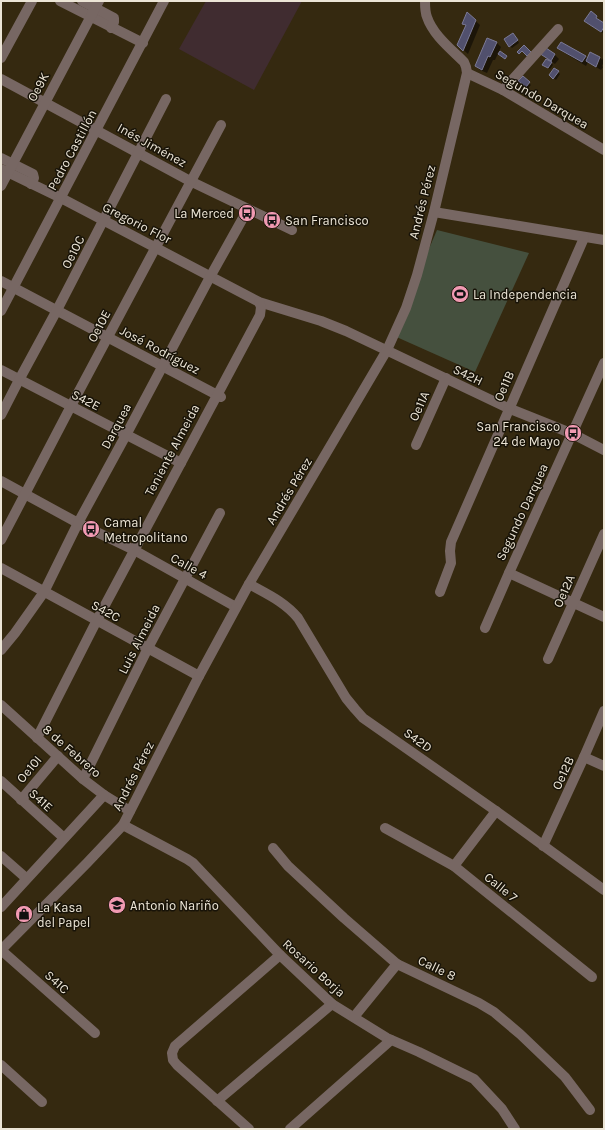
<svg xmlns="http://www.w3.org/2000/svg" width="605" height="1130" font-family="Karla,sans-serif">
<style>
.industrial{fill:#402c30}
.green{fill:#45503e}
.shadow{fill:#0007}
.building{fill:#51506d;stroke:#7b7a96}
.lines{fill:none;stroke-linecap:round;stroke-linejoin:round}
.minor{stroke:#776763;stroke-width:10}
.labels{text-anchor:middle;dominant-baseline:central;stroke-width:3;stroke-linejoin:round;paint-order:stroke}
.street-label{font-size:13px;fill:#ece5d6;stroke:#181308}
.poi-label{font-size:13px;fill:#ece5d6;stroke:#181308;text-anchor:start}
</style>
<rect width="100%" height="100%" fill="#352910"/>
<polygon class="industrial" points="206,1 302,1 254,90 179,49"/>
<polygon class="green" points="437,230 529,253 475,372 392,335"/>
<g class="shadow">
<polygon points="467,13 480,25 468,54 458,45 466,27 463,24"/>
<polygon points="591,13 604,24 604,34 586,21"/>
<polygon points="515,36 519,43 512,48 510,46"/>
<polygon points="496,42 501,47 495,60 493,60 487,73 480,70 476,66"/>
<polygon points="558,48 585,57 588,59 600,58 602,60 604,56 604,62 602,66 603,67 601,70 588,62 586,66 563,52"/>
<polygon points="540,53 554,54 559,59 555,64 550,61 553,65 550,69 544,64 547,59"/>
<polygon points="554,69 560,74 556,80 552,77"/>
<polygon points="523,77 531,85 528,88 520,81"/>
</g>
<g class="building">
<polygon points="591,11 597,16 596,18 604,23 604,27 601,32 584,21"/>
<polygon points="467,12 476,20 463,51 457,45 466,25 462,24"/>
<polygon points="513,33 518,40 509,47 504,39"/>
<polygon points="487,38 497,42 490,57 488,56 482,70 475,66"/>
<polygon points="561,42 586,56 582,62 557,48"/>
<polygon points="524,45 531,52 527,56 522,51 519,54 517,52"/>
<polygon points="543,46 555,54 551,61 539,53"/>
<polygon points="500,51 507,56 505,59 498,54"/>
<polygon points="590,52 600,57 596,67 586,61"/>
<polygon points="546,59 552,62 548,68 542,65"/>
<polygon points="554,68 559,71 553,79 549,75"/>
<polygon points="523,76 530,82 526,87 518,81"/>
</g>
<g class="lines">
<g class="minor">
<polyline points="60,1 143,43"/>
<polyline points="82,1 114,18 114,22 111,28"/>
<polyline points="1,58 32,1"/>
<polyline points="467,73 503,90 604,150"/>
<polyline points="1,79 190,181 292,230"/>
<polyline points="503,90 558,29"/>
<polyline points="1,158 33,174 34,178 31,184"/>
<polyline points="1,169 61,198 259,302 321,321 346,331 508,408 573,434 604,450"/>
<polyline points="1,186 99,1"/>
<polyline points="434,212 604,240"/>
<polyline points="1,281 221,397"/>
<polyline points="1,311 164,1"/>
<polyline points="1,370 181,463"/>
<polyline points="1,415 19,380 57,310 166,99"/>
<polyline points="416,445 446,378"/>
<polyline points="1,481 78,523 134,550 236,607"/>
<polyline points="1,540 71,406 221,125"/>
<polyline points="1,568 199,676"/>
<polyline points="509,573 604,617"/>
<path d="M249,584C267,594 285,602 298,618L346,698L355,709L363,718L496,811L604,890"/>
<polyline points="440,592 451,563 450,551 451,542 584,238"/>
<polyline points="485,628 509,573 604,363"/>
<polyline points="1,650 15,633 44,592 78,523 126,435 210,277 248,209"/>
<polyline points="548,659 604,534"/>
<polyline points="1,705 83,779 104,795 130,811"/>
<polyline points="37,738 97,620 260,315 261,307 259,302"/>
<polyline points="584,757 604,766"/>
<polyline points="83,779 148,648 220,513"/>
<polyline points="1,781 64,838"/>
<polyline points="21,800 58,756"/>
<polyline points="123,825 187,859 193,863 280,955 332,1004 387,1038 419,1052 474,1079 502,1109 515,1129"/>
<polyline points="385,828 454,866 592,977"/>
<polyline points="543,846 584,757 604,711"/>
<polyline points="273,848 288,866 344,918 397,964 479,1003 494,1012 520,1034 565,1077 590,1110"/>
<polyline points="1,856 26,878"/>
<polyline points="454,866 496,811"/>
<polyline points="1,907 104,795"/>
<path d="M1,950L87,863L123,825L199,676L249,584L387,350L406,308L417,275L434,212L467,73L466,67L464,62C451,49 433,35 427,17C425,12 425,6 425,1"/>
<polyline points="1,950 95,1033"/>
<polyline points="354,1017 397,964"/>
<polyline points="1,1065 42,1102"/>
<polyline points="217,1101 332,1004"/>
<polyline points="249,1129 177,1065 173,1060 172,1053 175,1046 280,955"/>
<polyline points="290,1129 391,1040"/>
</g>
</g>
<defs>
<symbol id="bus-disc" viewBox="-11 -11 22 22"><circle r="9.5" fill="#f19ab2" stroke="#181308"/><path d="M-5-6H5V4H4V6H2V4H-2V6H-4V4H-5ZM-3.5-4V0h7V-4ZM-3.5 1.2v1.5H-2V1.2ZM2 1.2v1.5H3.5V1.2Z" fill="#111"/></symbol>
<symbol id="stadium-disc" viewBox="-11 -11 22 22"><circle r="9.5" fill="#f19ab2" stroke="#181308"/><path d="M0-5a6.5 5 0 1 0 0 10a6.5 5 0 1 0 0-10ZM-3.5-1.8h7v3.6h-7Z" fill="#111"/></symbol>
<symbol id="school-disc" viewBox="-11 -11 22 22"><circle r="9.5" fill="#f19ab2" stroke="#181308"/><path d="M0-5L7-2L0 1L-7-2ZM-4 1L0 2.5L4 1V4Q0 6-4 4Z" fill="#111"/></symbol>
<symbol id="shop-disc" viewBox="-11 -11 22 22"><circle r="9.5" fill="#f19ab2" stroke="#181308"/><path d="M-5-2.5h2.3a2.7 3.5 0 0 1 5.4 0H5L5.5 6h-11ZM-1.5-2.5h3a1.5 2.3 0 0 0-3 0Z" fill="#111"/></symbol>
</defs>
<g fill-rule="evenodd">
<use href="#bus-disc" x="237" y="203" width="20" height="20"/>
<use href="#bus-disc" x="262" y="210" width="20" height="20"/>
<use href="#stadium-disc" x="450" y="284" width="20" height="20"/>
<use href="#bus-disc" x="563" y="423" width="20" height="20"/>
<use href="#bus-disc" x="81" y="519" width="20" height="20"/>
<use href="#school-disc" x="107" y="895" width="20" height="20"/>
<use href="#shop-disc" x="14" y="904" width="20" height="20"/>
</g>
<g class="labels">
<g class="street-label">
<text transform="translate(38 87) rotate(-62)">Oe9K</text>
<text transform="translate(542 99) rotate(30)">Segundo Darquea</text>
<text transform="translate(152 145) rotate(29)">Inés Jiménez</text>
<text transform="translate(72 150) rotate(-62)">Pedro Castillón</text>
<text transform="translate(422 202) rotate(-76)">Andrés Pérez</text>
<text transform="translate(137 223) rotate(27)">Gregorio Flor</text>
<text transform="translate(73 252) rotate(-63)">Oe10C</text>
<text transform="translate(99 326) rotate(-62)">Oe10E</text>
<text transform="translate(160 350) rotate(28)">José Rodríguez</text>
<text transform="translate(468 375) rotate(26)">S42H</text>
<text transform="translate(504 386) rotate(-66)">Oe11B</text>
<text transform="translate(86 400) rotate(27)">S42E</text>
<text transform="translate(419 406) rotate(-66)">Oe11A</text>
<text transform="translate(116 426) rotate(-62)">Darquea</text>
<text transform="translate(172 450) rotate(-62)">Teniente Almeida</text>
<text transform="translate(289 491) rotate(-59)">Andrés Pérez</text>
<text transform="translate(522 512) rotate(-65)">Segundo Darquea</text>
<text transform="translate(189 566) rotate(29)">Calle 4</text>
<text transform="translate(564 591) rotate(-66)">Oe12A</text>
<text transform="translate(106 611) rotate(28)">S42C</text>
<text transform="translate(139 639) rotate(-63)">Luis Almeida</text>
<text transform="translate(418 740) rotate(35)">S42D</text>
<text transform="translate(72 751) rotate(41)">8 de Febrero</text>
<text transform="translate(29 769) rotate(-50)">Oe10I</text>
<text transform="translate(563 773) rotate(-65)">Oe12B</text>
<text transform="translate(133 776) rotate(-63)">Andrés Pérez</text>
<text transform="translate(41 800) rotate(42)">S41E</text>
<text transform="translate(501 887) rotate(39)">Calle 7</text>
<text transform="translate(314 968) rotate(42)">Rosario Borja</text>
<text transform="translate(437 968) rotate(26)">Calle 8</text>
<text transform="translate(57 982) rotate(42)">S41C</text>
</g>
<g class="poi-label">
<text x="234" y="213" text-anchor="end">La Merced</text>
<text x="285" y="220">San Francisco</text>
<text x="473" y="294">La Independencia</text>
<text x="560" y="426" text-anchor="end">San Francisco<tspan x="560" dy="15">24 de Mayo</tspan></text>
<text x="104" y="522">Camal<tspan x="104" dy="15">Metropolitano</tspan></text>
<text x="130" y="905">Antonio Nariño</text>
<text x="37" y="907">La Kasa<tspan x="37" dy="15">del Papel</tspan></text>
</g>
</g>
<rect width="605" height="1130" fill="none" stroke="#ece5d6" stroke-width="4"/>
</svg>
